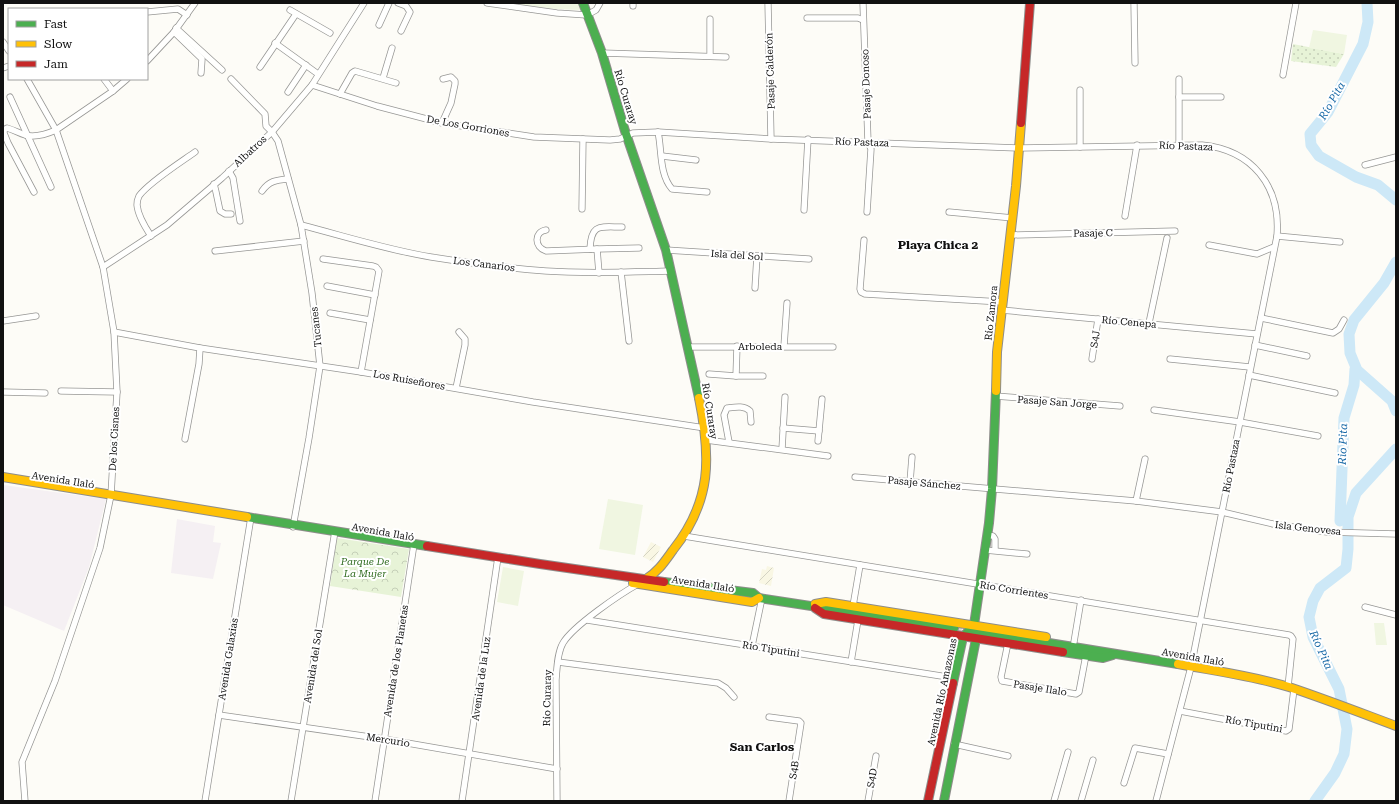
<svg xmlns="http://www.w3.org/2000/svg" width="1399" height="804" font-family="'Roboto Serif',serif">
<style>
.industrial{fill:#f5f0f3}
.farmland{fill:url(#farmland-furrows)}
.grass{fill:url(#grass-dots)}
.park{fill:url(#park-crowns)}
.pitch{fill:#f0f6e1}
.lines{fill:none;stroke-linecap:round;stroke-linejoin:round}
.river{stroke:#cde8f7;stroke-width:11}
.secondary-tunnel{stroke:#dad9d4;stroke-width:8;stroke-dasharray:8 4;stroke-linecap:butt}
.street-casing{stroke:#979795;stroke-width:7}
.fast-casing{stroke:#8e8d8b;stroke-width:10}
.slow-casing{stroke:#8e8d8b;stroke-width:10}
.jam-casing{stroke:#8e8d8b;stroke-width:10}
.street{stroke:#fffffe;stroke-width:5.5}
.fast{stroke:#4caf50;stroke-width:8}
.slow{stroke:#ffc107;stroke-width:8}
.jam{stroke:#c62828;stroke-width:8}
.labels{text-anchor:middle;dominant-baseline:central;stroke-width:4;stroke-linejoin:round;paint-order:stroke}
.street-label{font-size:10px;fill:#111;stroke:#fff}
.park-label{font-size:10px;font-style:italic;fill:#2f6b1f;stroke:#fff}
.water-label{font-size:11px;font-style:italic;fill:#1768a6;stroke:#fff}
.quarter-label{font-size:12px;font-weight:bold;fill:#111;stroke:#fff}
</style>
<defs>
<pattern id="farmland-furrows" width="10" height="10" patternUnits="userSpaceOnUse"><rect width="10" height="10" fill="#f9f7e4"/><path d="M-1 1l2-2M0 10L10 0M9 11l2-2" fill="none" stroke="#d4d3c3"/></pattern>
<pattern id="grass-dots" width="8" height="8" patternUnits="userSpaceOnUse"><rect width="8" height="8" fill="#e7f3d7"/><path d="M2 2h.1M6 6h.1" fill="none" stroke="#c5cfb8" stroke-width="1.8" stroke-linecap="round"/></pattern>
<pattern id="park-crowns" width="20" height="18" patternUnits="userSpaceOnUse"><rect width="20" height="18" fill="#e7f3d7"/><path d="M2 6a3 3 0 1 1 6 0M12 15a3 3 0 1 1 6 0" fill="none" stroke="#c5cfb8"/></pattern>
</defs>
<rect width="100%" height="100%" fill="#fdfcf7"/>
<g class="industrial">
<polygon points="3,485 106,499 89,567 64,631 3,605"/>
<polygon points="177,519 215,526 213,542 221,543 213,579 171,573"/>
</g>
<g class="farmland">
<polygon points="651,542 661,547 653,562 643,557"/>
<polygon points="767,566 774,568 771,586 759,583 762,569 766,570"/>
</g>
<polygon class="grass" points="1293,44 1344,54 1336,67 1291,61"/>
<polygon class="park" points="337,538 409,549 401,597 330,586"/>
<g class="pitch">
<polygon points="508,3 580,3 582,10 555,9"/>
<polygon points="1313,30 1347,35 1344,54 1309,48"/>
<polygon points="608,499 643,505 635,555 599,549"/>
<polygon points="503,567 524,571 518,606 497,602"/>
<polygon points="1384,623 1387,645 1376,645 1374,623"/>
</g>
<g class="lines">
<g class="river">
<polyline points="1367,3 1368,22 1363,44 1328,112 1310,134 1311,145 1319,156 1356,177 1378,185 1396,200"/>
<polyline points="1396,262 1384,283 1354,320 1349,334 1350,353 1357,370 1392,401 1396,411"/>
<polyline points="1340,521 1344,418 1354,385 1355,369"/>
<polyline points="1315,801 1335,773 1344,754 1347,729 1339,689 1313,637 1309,617 1313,601 1320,588 1346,568 1348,549 1348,517 1356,493 1396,449"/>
</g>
<polyline class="secondary-tunnel" points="954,628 975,631"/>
<defs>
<g id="street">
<polyline points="398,3 406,6 410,12 401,31"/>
<polyline points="487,3 557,13 587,15 596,10 600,3"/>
<polyline points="633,3 633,6"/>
<polyline points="768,3 771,139"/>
<polyline points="863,3 868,142 871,149 867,212"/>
<polyline points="1134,3 1135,63"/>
<polyline points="290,10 330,33"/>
<polyline points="147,12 178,9 187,15"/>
<polyline points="807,18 858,18 863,20"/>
<polyline points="379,25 389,3"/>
<polyline points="176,28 222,70"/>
<polyline points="174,32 202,59 201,73"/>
<polyline points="3,42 9,51"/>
<polyline points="275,43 318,74"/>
<polyline points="602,53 726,57"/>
<polyline points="710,56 710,19"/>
<polyline points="147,61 174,32 195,3"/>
<polyline points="260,67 296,14"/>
<polyline points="3,68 9,66"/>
<polyline points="1283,75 1296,3"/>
<polyline points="383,78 392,48"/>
<polyline points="104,79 113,91"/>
<polyline points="231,79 265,114 266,126 272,132 278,141 301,225 312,293 320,366 309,438 293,527"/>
<polyline points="1179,79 1179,145"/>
<path d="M312,85L377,106L442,123L534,137L610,140L620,139L633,133L658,132L771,139L1020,148L1202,145C1252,150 1281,186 1277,236L1191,667L1156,801"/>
<polyline points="1080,90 1080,147"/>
<polyline points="288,92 306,65"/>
<polyline points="340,94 352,73 355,71 396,83"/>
<polyline points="10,97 51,187"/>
<polyline points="1179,97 1221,97"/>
<polyline points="442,123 451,103 455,84 455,81 451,77 443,79"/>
<path d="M658,132C662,150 659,174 672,189L707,192"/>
<polyline points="662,156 696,160"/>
<polyline points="1365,165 1396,157"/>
<polyline points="229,171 233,178 240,221"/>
<polyline points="214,184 216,192 220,211 225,214 231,214"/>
<path d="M262,191C269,181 276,180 288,179"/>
<path d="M34,192L8,143L4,133V130L7,128C14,130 19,133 25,135C36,138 47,134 56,130L113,91L127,79"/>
<polyline points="582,209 583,139"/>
<polyline points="804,210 808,139"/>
<polyline points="949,212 1013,218"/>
<polyline points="1125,216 1137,145"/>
<path d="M301,225C344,236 388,250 431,257C469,263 508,268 546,271C588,274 629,272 671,271"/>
<path d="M546,230C534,232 534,247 546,251L597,249L599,273"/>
<polyline points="1011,235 1175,231"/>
<path d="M151,236C145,227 138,216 137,205C137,202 138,198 139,196C148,183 181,162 195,152"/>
<polyline points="1277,236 1340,242"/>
<polyline points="864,240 860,289 861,292 865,294 1002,302"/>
<polyline points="1209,245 1257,254 1274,247"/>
<path d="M590,249C591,223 600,227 622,227"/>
<polyline points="597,249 639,248"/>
<polyline points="666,250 809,259"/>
<polyline points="215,251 304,241"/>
<polyline points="323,259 373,266 376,267 379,271 361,372"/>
<polyline points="103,267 167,225 222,178 272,132 312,85 364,3"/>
<polyline points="621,272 629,341"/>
<polyline points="327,286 375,295"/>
<polyline points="755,288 757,256"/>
<polyline points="1001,310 1257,334"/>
<polyline points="330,313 370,320"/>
<polyline points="1261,318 1333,333 1339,329 1344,320"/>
<polyline points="3,321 36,316"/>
<polyline points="1149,323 1167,238"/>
<polyline points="114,332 200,348 361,372 533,402 705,428"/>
<polyline points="1255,345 1307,356"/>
<polyline points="737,346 736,376 763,376"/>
<polyline points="784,346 787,303"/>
<polyline points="688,347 833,347"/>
<polyline points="1092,359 1098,319"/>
<polyline points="1170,359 1250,367"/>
<polyline points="709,374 736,376"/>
<polyline points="1249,375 1335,393"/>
<polyline points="456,388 465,345 465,339 459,332"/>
<polyline points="61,391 117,392"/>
<polyline points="3,392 45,393"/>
<polyline points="995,396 1120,406"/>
<polyline points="1154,410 1240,422 1318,436"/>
<polyline points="783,428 819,431"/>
<polyline points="185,439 199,364 200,348"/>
<polyline points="706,440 828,456"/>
<polyline points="818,441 822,399"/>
<path d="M729,442L724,415L727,408C735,407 744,405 750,411L751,422"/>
<polyline points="782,449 785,397"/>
<polyline points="855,477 1136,501 1222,512 1273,524 1327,532 1396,534"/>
<polyline points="910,482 912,457"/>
<polyline points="1136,501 1145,459"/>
<polyline points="987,535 993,536 995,539 995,550"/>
<polyline points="684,536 1289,635 1291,636 1293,639 1288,687"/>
<polyline points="985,550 1027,554"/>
<polyline points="853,606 860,565"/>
<polyline points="1365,607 1396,615"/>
<polyline points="587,620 954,678"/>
<polyline points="1074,642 1081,600"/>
<polyline points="1008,643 1001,677 1002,681 1076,694 1079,692 1086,655"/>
<polyline points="752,646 762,598"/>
<polyline points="558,662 718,683 726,688 734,697"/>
<polyline points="851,662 858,620"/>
<polyline points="1180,711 1286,731 1289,729 1294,689"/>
<polyline points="219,715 384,739 557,769"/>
<polyline points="769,717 799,721 801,723 789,801"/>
<polyline points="954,744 1008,756"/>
<polyline points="1124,783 1135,748 1168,754"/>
<polyline points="25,801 22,762 55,681 100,548 111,495 117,392 114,332 103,267 56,130 27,79"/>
<polyline points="205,801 251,517"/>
<polyline points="291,801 335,531"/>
<polyline points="375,801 414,544"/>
<polyline points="462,801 498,557"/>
<path d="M557,801L556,680C557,669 557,653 563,643C573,626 620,594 638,584"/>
<polyline points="868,801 876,756"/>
<polyline points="1054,801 1068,752"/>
<polyline points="1081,801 1093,760"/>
</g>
<g id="fast">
<polyline points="583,3 602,53 625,131 666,250 699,398"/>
<polyline points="247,517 427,546"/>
<polyline points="664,582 753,593 759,598 954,628"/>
<polyline points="981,632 1178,664"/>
<polyline points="1063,652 1103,658 1113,655"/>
<polyline points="953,683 963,637 974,625"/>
<polyline points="944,801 976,639 974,625 989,523 992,489 996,391"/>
</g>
<g id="slow">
<polyline points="996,391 997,352 1016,186 1021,123"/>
<polyline points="3,477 247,517"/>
<path d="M646,579C658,572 665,561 673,550C712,501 711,457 699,398"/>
<polyline points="633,583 752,602 759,598"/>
<polyline points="815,604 826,602 1046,637"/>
<path d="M1178,664C1215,671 1254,676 1289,687C1325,699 1361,713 1396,726"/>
</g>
<g id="jam">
<polyline points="1021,123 1030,3"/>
<polyline points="427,546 540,564 664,582"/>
<polyline points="815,608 824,614 1063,652"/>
<polyline points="928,801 953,683"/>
</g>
</defs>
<use href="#street" class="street-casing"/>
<use href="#fast" class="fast-casing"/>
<use href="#slow" class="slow-casing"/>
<use href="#jam" class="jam-casing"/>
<use href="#street" class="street"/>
<use href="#fast" class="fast"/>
<use href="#slow" class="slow"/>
<use href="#jam" class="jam"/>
</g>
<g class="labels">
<g class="street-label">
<text transform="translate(770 71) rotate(-92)">Pasaje Calderón</text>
<text transform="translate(866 84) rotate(-92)">Pasaje Donoso</text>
<text transform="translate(626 97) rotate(73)">Río Curaray</text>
<text transform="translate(468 126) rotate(10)">De Los Gorriones</text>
<text transform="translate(862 142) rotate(2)">Río Pastaza</text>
<text transform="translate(1186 146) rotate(2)">Río Pastaza</text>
<text transform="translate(250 151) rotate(-43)">Albatros</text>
<text transform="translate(1093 233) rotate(-1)">Pasaje C</text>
<text transform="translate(737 255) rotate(4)">Isla del Sol</text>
<text transform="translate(484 264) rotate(7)">Los Canarios</text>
<text transform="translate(991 313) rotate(-84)">Río Zamora</text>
<text transform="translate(1129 322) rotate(5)">Río Cenepa</text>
<text transform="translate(316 327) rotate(-96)">Tucanes</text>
<text transform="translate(1095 339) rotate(-82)">S4J</text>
<text x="760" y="346">Arboleda</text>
<text transform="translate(409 380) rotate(10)">Los Ruiseñores</text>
<text transform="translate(1057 402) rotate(4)">Pasaje San Jorge</text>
<text transform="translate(710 411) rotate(81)">Río Curaray</text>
<text transform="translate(114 439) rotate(-87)">De los Cisnes</text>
<text transform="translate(1231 466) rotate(-79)">Río Pastaza</text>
<text transform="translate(63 480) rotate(9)">Avenida Ilaló</text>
<text transform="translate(924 483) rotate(5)">Pasaje Sánchez</text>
<text transform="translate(1308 528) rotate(6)">Isla Genovesa</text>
<text transform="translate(383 532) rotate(10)">Avenida Ilaló</text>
<text transform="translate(703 584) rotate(9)">Avenida Ilaló</text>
<text transform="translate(1014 590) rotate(9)">Río Corrientes</text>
<text transform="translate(771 649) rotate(9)">Río Tiputini</text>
<text transform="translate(1193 657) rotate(10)">Avenida Ilaló</text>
<text transform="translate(228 659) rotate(-81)">Avenida Galaxias</text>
<text transform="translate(396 661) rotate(-81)">Avenida de los Planetas</text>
<text transform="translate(313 666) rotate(-81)">Avenida del Sol</text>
<text transform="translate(481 679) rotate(-82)">Avenida de la Luz</text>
<text transform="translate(1040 688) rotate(9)">Pasaje Ilalo</text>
<text transform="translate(942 692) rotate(-78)">Avenida Río Amazonas</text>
<text transform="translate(547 698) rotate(-89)">Río Curaray</text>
<text transform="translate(1254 724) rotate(10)">Río Tiputini</text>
<text transform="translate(388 740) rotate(9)">Mercurio</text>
<text transform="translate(794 770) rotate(-81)">S4B</text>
<text transform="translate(872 778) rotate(-80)">S4D</text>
</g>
<g class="park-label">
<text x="365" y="561">Parque De<tspan x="365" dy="12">La Mujer</tspan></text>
</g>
<g class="water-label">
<text transform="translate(1332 101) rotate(-60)">Río Pita</text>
<text transform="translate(1343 444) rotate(-88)">Rio Pita</text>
<text transform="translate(1321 650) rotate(66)">Río Pita</text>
</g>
<g class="quarter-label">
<text x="938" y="245">Playa Chica 2</text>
<text x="762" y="747">San Carlos</text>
</g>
</g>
<rect width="1399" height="804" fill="none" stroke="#111111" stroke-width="8"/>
<rect x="8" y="8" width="140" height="72" fill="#ffffff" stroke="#a0a0a0"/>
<rect x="16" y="21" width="20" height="6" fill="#4caf50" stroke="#a0a0a0"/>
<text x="44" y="28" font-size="12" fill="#111111">Fast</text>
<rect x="16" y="41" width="20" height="6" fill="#ffc107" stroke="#a0a0a0"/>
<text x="44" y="48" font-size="12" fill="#111111">Slow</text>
<rect x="16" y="61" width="20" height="6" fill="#c62828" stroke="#a0a0a0"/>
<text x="44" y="68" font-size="12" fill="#111111">Jam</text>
</svg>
